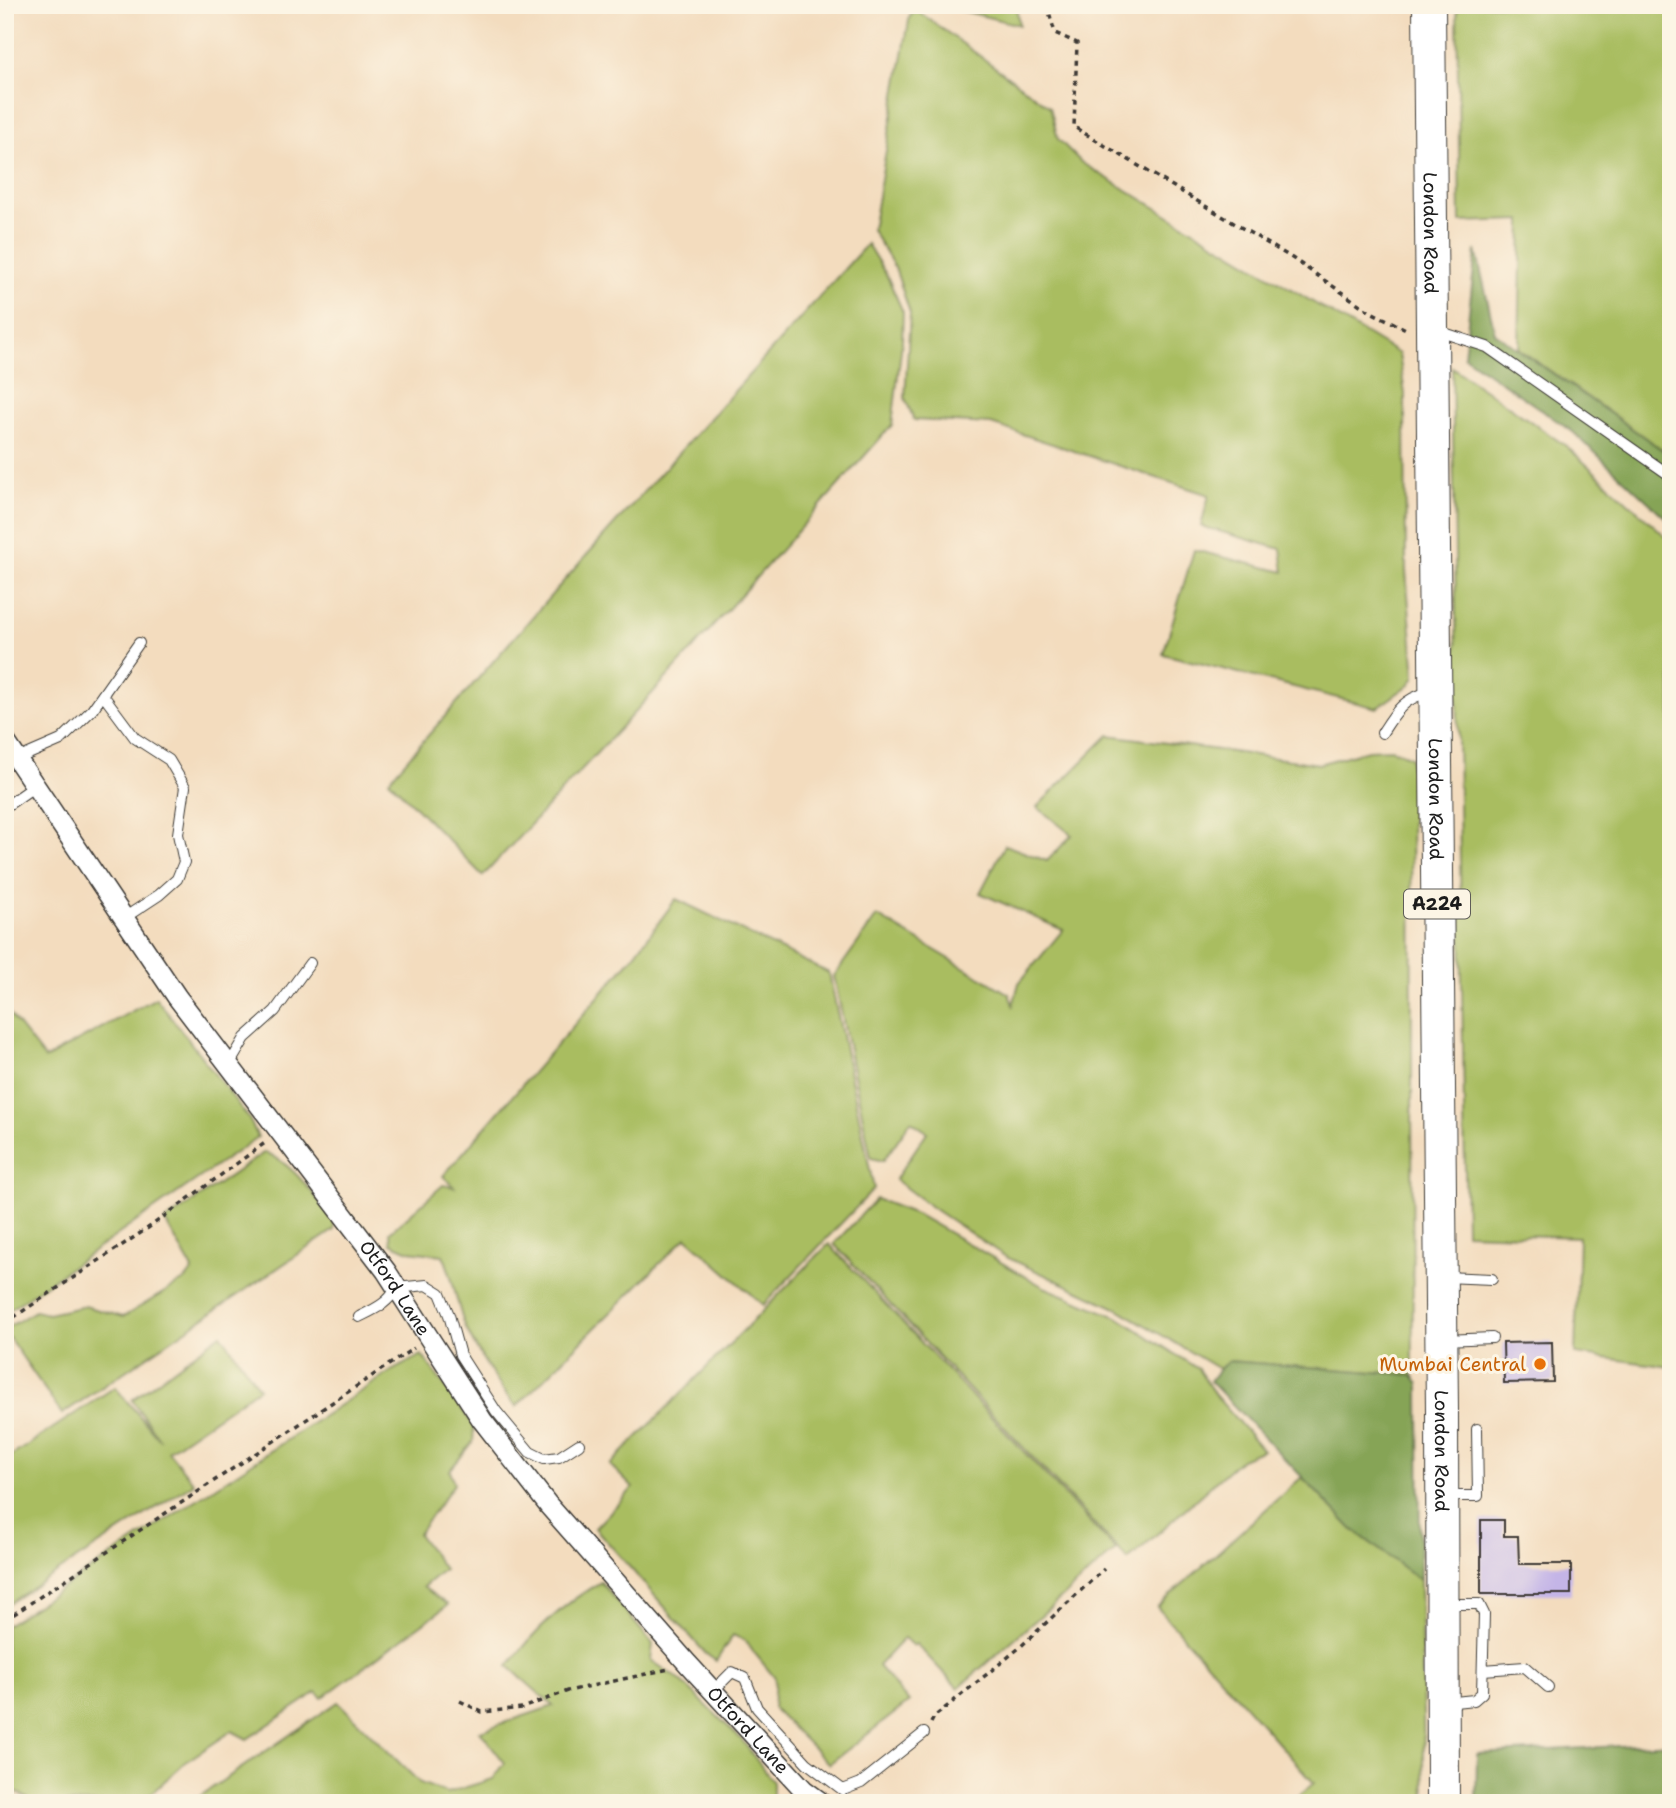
<svg xmlns="http://www.w3.org/2000/svg" width="1676" height="1808" font-family="'Shantell Sans',sans-serif">
<style>
.green{fill:#a9bd61;stroke:#626c3e;stroke-width:2}
.forest{fill:#86a457;stroke:#51603a;stroke-width:2}
.building{fill:#c4b5e7}
.lines{fill:none;stroke-linecap:round;stroke-linejoin:round}
.lane-casing{stroke:#3c3934;stroke-width:12}
.street-casing{stroke:#3c3934;stroke-width:22}
.primary-casing{stroke:#3c3934;stroke-width:34}
.path{stroke:#3c3934;stroke-width:3.5;stroke-dasharray:5 5;stroke-linecap:butt}
.lane{stroke:#fff;stroke-width:10}
.street{stroke:#fff;stroke-width:19}
.primary{stroke:#fff;stroke-width:32}
.food-dot{fill:#e8710a;stroke:#fcf5e5;stroke-width:2.5}
.labels{text-anchor:middle;dominant-baseline:central;stroke-width:6;stroke-linejoin:round;paint-order:stroke}
.shield{fill:#fcf5e5;stroke:#5f5d58;stroke-width:2}
.shield-label{font-size:18px;font-weight:bold;fill:#1c1c1c}
.street-label{font-size:19px;fill:#1c1c1c;stroke:#fcf5e5}
.food-label{font-size:19px;fill:#c56008;stroke:#fcf5e5;text-anchor:end}
</style>
<rect width="100%" height="100%" fill="#fcf5e5"/>
<filter id="ink" filterUnits="userSpaceOnUse"><feTurbulence type="fractalNoise" baseFrequency=".0143" numOctaves="2"/><feDisplacementMap in="SourceGraphic" scale="14" xChannelSelector="R" yChannelSelector="G"/><feConvolveMatrix kernelMatrix="1 2 1 2 8 2 1 2 1" color-interpolation-filters="sRGB"/></filter>
<filter id="wash" filterUnits="userSpaceOnUse"><feTurbulence type="fractalNoise" baseFrequency=".00686" numOctaves="4" result="noise"/><feDisplacementMap in="SourceGraphic" scale="28" xChannelSelector="R" yChannelSelector="G"/><feGaussianBlur stdDeviation="1.57" result="paint"/><feColorMatrix in="noise" values="0 0 0 0 0 0 0 0 0 0 0 0 0 0 0 0 0 1.4 0 .05"/><feComposite in="paint" operator="in"/></filter>
<g filter="url(#wash)">
<rect width="100%" height="100%" fill="#f3dcbe"/>
<g class="green">
<polygon points="939,5 1016,5 1019,25"/>
<polygon points="1457,5 1671,5 1671,456 1519,349 1522,220 1460,222"/>
<polygon points="919,12 1050,107 1058,139 1082,163 1399,354 1405,394 1406,571 1415,677 1409,685 1377,708 1163,654 1194,550 1284,572 1281,549 1201,526 1209,495 991,424 914,420 905,398 910,313 895,268 872,230 910,15"/>
<polygon points="867,244 887,276 903,312 902,342 892,425 683,660 483,876 389,780 577,566"/>
<polygon points="1452,367 1566,446 1671,541 1671,1367 1575,1354 1579,1237 1466,1233"/>
<polygon points="1109,735 1319,764 1368,750 1391,749 1411,757 1413,1375 1229,1361 1219,1369 1116,1308 1006,1257 937,1211 895,1180 927,1132 911,1121 883,1161 871,1158 834,976 877,916 1009,994 1013,1005 1019,983 1063,930 980,893 1005,845 1047,861 1072,835 1037,807"/>
<path d="M676,899L829,973L874,1189L763,1305L686,1237L516,1407C499,1386 477,1352 466,1328C456,1305 454,1278 443,1255L409,1251L391,1243L390,1232L443,1185L454,1187L443,1176L633,957Z"/>
<polygon points="156,998 248,1117 258,1137 5,1313 5,1008 45,1059"/>
<path d="M265,1152C294,1164 314,1196 334,1219V1230L62,1414L5,1332V1329L35,1311L48,1314L85,1306L123,1317L186,1279L193,1270L165,1221Z"/>
<polygon points="876,1199 918,1215 1044,1287 1119,1318 1198,1369 1215,1395 1263,1450 1241,1459 1128,1560 834,1244"/>
<polygon points="829,1244 1116,1550 958,1688 916,1644 913,1646 904,1638 878,1666 909,1702 829,1764 773,1708 775,1678 744,1640 733,1635 716,1661 706,1654 595,1528 633,1488 610,1465"/>
<polygon points="221,1334 259,1388 168,1451 194,1483 5,1606 5,1460 115,1387 160,1440 132,1400"/>
<polygon points="422,1355 474,1426 473,1442 450,1470 454,1484 418,1534 444,1569 423,1587 448,1605 322,1698 317,1692 247,1739 232,1731 184,1763 141,1803 36,1803 5,1786 5,1626 393,1370"/>
<polygon points="1302,1477 1352,1529 1420,1580 1425,1803 1289,1803 1314,1783 1157,1607"/>
<path d="M601,1582L653,1644L651,1660L681,1681L741,1739L773,1782V1798L759,1803H190L338,1702L420,1783L447,1793L493,1779L505,1763L480,1731L553,1706L508,1666C534,1632 563,1603 601,1582Z"/>
</g>
<g class="forest">
<polygon points="1476,250 1495,333 1671,456 1671,523 1573,432 1464,356"/>
<polygon points="1229,1361 1413,1375 1419,1384 1420,1580 1352,1529 1210,1381 1219,1369"/>
<polygon points="1671,1743 1671,1803 1476,1803 1477,1754"/>
</g>
<g id="blocks">
<g class="building">
<polygon points="1552,1342 1553,1382 1504,1383 1503,1343"/>
<polygon points="1481,1520 1504,1520 1504,1536 1518,1536 1519,1564 1571,1564 1571,1594 1481,1594"/>
</g>
</g>
</g>
<g filter="url(#ink)">
<use href="#blocks" fill-opacity="0" stroke="#3c3934" stroke-width="2"/>
<g class="lines">
<defs>
<g id="lane">
<polyline points="1435,330 1487,347 1671,476"/>
<polyline points="103,695 135,738 169,760 185,787 178,834 184,862 177,879 159,895 124,918"/>
<path d="M1382,733C1396,711 1403,699 1429,692"/>
<polyline points="17,759 61,740 92,710 139,643"/>
<polyline points="5,807 35,786"/>
<polyline points="229,1065 245,1038 275,1011 310,963"/>
<polyline points="1444,1277 1492,1279"/>
<path d="M359,1317C375,1309 389,1303 396,1288L427,1285L440,1293L449,1315L460,1355L496,1411L530,1452L544,1459L559,1457L579,1444"/>
<polyline points="1445,1340 1492,1338"/>
<polyline points="1446,1496 1478,1496 1477,1429"/>
<polyline points="1483,1670 1525,1667 1548,1687"/>
<polyline points="713,1691 732,1672 745,1678 757,1708 807,1763 843,1790 861,1783 924,1733"/>
<polyline points="1445,1703 1474,1700 1482,1693 1484,1614 1479,1604 1446,1604"/>
</g>
<g id="street">
<path id="s1" d="M5,741L177,997L386,1271L482,1420L549,1506L688,1664L804,1790L822,1803"/>
</g>
<g id="primary">
<path id="s2" d="M1429,5L1442,1411L1443,1803"/>
</g>
</defs>
<use href="#lane" class="lane-casing"/>
<use href="#street" class="street-casing"/>
<use href="#primary" class="primary-casing"/>
<g class="path">
<polyline points="1047,5 1055,33 1077,43 1074,127 1292,258 1369,311 1408,330"/>
<polyline points="5,1323 148,1228 265,1143"/>
<polyline points="5,1620 414,1348"/>
<polyline points="460,1701 482,1712 522,1708 568,1691 669,1669"/>
<polyline points="931,1723 934,1717 1018,1649 1104,1569"/>
</g>
<use href="#lane" class="lane"/>
<use href="#street" class="street"/>
<use href="#primary" class="primary"/>
</g>
</g>
<circle class="food-dot" cx="1540" cy="1364" r="7"/>
<g class="labels">
<rect class="shield" x="1404" y="889.5" width="66" height="29" rx="5"/>
<g class="shield-label">
<text x="1437" y="904">A224</text>
</g>
<g class="street-label">
<text stroke="none"><textPath href="#s2" startOffset="228">London Road</textPath></text>
<text stroke="none"><textPath href="#s2" startOffset="794">London Road</textPath></text>
<text stroke="none"><textPath href="#s1" startOffset="672">Otford Lane</textPath></text>
<text stroke="none"><textPath href="#s2" startOffset="1446">London Road</textPath></text>
<text stroke="none"><textPath href="#s1" startOffset="1239">Otford Lane</textPath></text>
</g>
<g class="food-label">
<text x="1526" y="1364">Mumbai Central</text>
</g>
</g>
<rect width="1676" height="1808" fill="none" stroke="#fcf5e5" stroke-width="28"/>
</svg>
